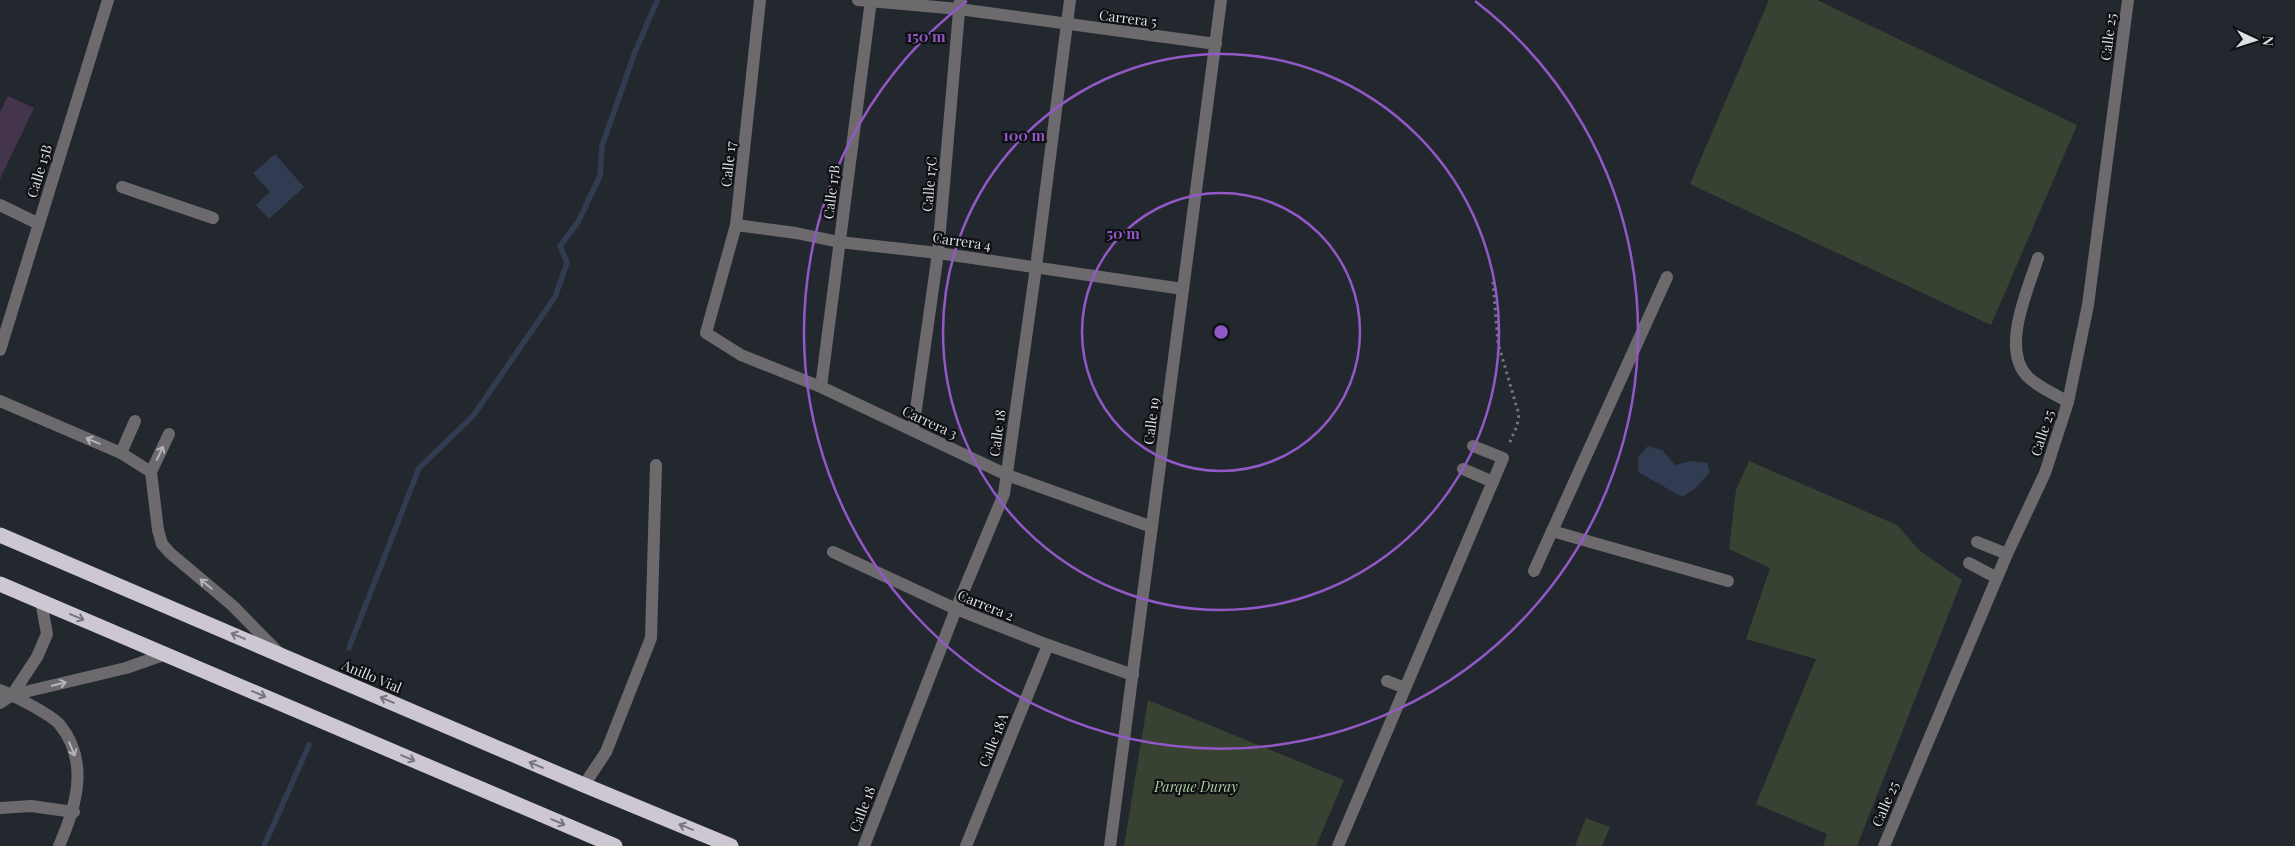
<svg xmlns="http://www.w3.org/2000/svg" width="2295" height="846" font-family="'Playfair Display',serif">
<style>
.green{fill:#384233}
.water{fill:#313c53}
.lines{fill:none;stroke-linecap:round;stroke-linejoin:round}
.stream{stroke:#313c53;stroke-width:5.5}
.building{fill:#44354c}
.path{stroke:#72777c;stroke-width:3;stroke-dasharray:2.5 4;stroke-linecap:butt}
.minor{stroke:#6c6a6d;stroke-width:12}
.highway{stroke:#ccc7d0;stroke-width:15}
.oneway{stroke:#b4b5b9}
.oneway2{stroke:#76757b}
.ring{fill:none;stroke:#9358c8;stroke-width:2.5}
.labels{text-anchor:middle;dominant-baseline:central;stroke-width:4.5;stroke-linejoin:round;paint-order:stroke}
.street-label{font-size:14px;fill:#dbdee2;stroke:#0e1013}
.park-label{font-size:14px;font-style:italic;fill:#adce9f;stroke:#0e1013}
.centre{fill:#9358c8;stroke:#0e1013;stroke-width:2.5}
.ring-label{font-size:15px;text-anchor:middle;font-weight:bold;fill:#9358c8;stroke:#0e1013;stroke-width:4.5;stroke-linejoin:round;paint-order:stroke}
</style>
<rect width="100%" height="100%" fill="#23282e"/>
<g class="green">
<polygon points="1769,0 1817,0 2077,125 1991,325 1690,184"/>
<polygon points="1749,461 1897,525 1919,550 1962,580 1857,846 1823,846 1827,834 1756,804 1816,659 1746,639 1770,568 1729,549 1736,490"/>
<polygon points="1148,700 1344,780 1316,846 1124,846"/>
<polygon points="1586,818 1610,827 1602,846 1575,846"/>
</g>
<g class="water">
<polygon points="275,154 304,187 269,219 256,205 270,192 253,173"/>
<polygon points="1648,446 1662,450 1675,465 1691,461 1707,463 1710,472 1696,488 1682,497 1638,472 1638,457"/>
</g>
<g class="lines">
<g class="stream">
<polyline points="349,648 419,468 473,416 555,297 567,263 560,246 578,222 600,176 602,146 635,52 657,1"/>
<polyline points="264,846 309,745"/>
</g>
</g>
<polygon class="building" points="8,96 34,108 0,179 0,112"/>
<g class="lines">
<polyline class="path" points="1493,282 1498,343 1519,415 1517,426 1509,444"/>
<g class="minor">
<polyline points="760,0 736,225 706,333 741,355 821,387 1007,475 1152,527"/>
<polyline points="858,0 959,9 1216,44"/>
<polyline points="122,187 213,218"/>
<polyline points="0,205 39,224"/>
<polyline points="736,225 796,233 839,242 938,253 1183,289"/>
<path d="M2038,258C2028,289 2000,350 2028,377C2038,387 2055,394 2068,402"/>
<polyline points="0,350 108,0"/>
<polyline points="821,387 871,0"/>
<polyline points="0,401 121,453 151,472"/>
<polyline points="913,430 938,253 960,0"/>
<polyline points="169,434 151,472 158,530 162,544 170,553 233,606 278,652"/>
<polyline points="121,453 135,421"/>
<polyline points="1463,469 1493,482"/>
<polyline points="1552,531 1728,581"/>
<polyline points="1977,542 2007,554"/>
<polyline points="833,552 956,609 1048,645 1133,675"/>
<polyline points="1969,563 1997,578"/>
<polyline points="1534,571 1667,277"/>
<polyline points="1387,681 1405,688"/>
<path d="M0,690C13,695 52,715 60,725C90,762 76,807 59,846"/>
<polyline points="12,695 126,668 166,654"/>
<polyline points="0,703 12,695 37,657 47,634 41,601"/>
<polyline points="584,785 606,752 651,638 656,465"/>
<polyline points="0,808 31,806 74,812"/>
<polyline points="864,846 956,609 1004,494 1036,267 1070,0"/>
<polyline points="966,846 1048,645"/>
<polyline points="1110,846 1221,0"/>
<polyline points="1338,846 1503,458 1473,446"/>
<polyline points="1884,846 2007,554 2045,473 2068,402 2088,305 2128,0"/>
</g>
<g class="highway">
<polyline points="0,535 584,785 731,846"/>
<polyline points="0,584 615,846"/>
</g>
</g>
<defs><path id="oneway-shaft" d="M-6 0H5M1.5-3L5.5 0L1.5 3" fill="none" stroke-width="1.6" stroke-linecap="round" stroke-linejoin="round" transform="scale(1.25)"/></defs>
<g class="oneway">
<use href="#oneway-shaft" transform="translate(93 441) rotate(-157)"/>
<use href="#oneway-shaft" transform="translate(160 453) rotate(-65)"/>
<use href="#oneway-shaft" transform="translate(206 584) rotate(-140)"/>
<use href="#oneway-shaft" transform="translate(59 684) rotate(-13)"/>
<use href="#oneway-shaft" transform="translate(72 749) rotate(68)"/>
</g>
<g class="oneway2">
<use href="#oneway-shaft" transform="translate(77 617) rotate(23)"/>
<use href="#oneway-shaft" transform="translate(238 636) rotate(-157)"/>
<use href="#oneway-shaft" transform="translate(259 694) rotate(23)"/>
<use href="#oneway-shaft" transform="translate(387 700) rotate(-157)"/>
<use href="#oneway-shaft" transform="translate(408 758) rotate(23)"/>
<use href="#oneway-shaft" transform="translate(536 765) rotate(-157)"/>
<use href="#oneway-shaft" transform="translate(558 822) rotate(23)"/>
<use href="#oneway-shaft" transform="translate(686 827) rotate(-158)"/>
</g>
<g class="ring">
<circle cx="1221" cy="332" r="139"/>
<circle cx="1221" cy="332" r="278"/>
<path d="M1475 1A417 417 0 1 1 967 1"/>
</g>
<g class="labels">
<g class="street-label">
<text transform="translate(1128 18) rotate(7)">Carrera 5</text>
<text transform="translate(2108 37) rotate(-83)">Calle 25</text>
<text transform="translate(728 164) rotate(-84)">Calle 17</text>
<text transform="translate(39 171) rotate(-73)">Calle 15B</text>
<text transform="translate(929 184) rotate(-85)">Calle 17C</text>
<text transform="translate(831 192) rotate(-83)">Calle 17B</text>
<text transform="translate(962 241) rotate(8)">Carrera 4</text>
<text transform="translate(1151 421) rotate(-83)">Calle 19</text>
<text transform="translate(930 422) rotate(25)">Carrera 3</text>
<text transform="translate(997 433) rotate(-82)">Calle 18</text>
<text transform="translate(2042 433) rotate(-72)">Calle 25</text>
<text transform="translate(986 605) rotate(22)">Carrera 2</text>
<text transform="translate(372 676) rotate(23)">Anillo Vial</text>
<text transform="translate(993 740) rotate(-68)">Calle 18A</text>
<text transform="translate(1885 804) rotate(-67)">Calle 25</text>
<text transform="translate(862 809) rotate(-69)">Calle 18</text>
</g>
<g class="park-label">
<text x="1196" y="786">Parque Duray</text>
</g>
</g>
<circle cx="1221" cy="332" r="8" class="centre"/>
<g class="ring-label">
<text x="926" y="42">150 m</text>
<text x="1024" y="141">100 m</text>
<text x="1123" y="239">50 m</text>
</g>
<g transform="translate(2255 40) rotate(94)" stroke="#0e1013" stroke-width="4" paint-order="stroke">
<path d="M0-4L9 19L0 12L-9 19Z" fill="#dbdee2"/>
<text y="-8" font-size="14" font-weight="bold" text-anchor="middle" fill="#dbdee2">N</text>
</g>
</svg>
